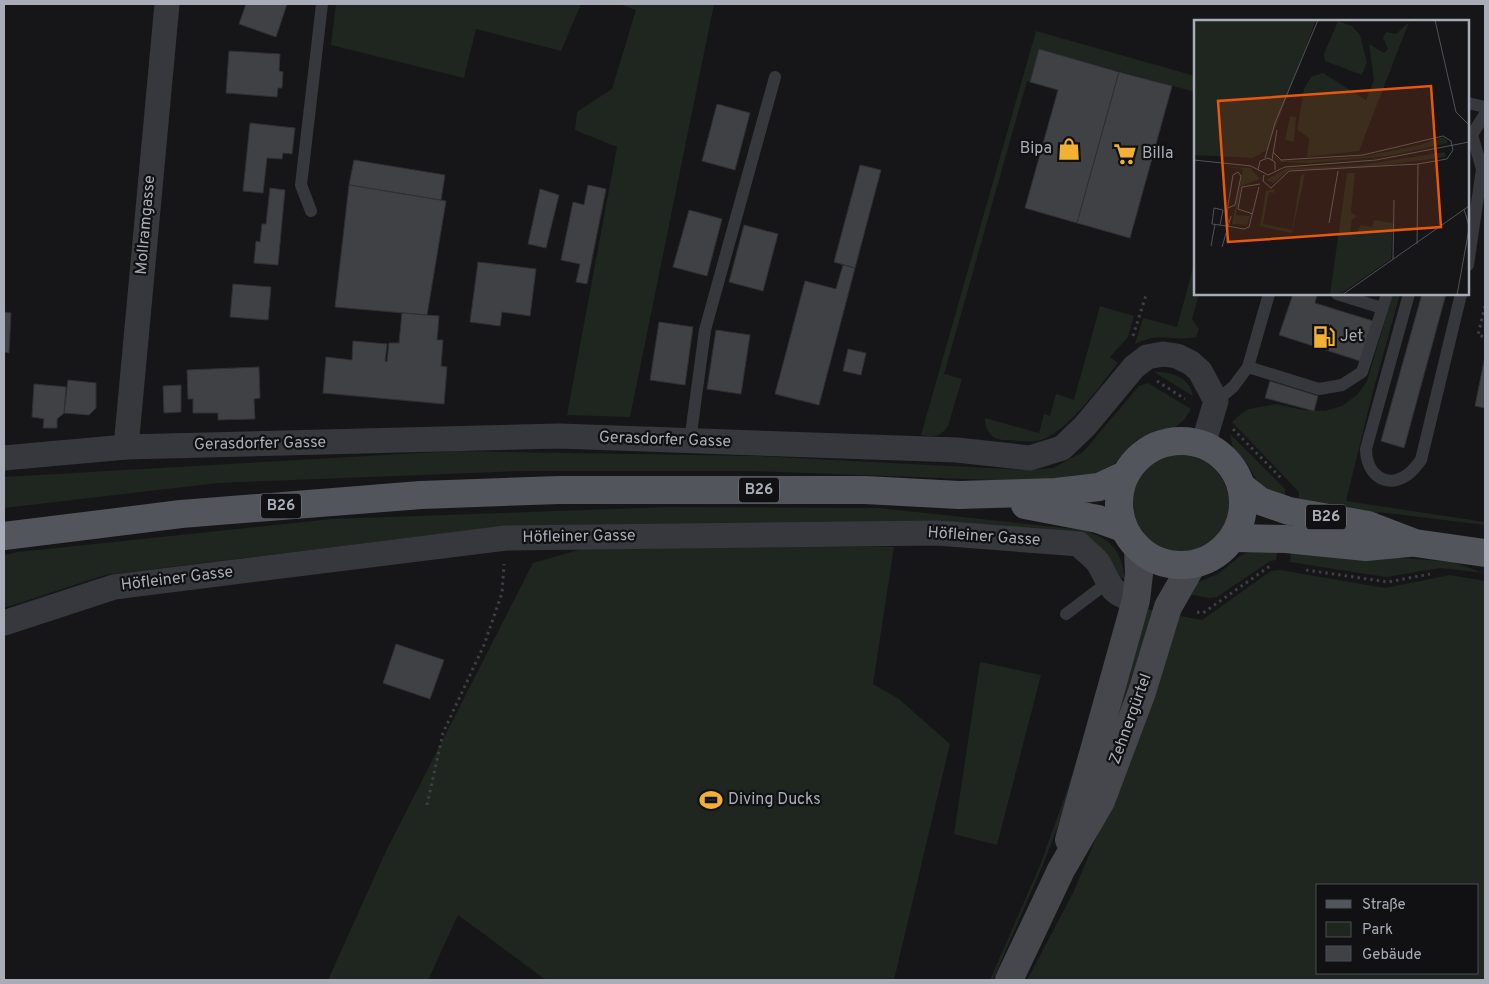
<svg xmlns="http://www.w3.org/2000/svg" width="1489" height="984" font-family="Overpass,sans-serif">
<style>
.green{fill:#1e261f;fill-rule:evenodd}
.building{fill:#404145;stroke:#303034}
.lines{fill:none;stroke-linecap:round;stroke-linejoin:round}
.path{stroke:#3d3f44;stroke-width:3;stroke-dasharray:2.5 4;stroke-linecap:butt}
.lane{stroke:#37383d;stroke-width:12}
.street{stroke:#37383d;stroke-width:25}
.secondary{stroke:#45474d;stroke-width:28}
.primary{stroke:#53555c;stroke-width:28}
.labels{text-anchor:middle;dominant-baseline:central;stroke-width:4.5;stroke-linejoin:round;paint-order:stroke}
.shield{fill:#111113;stroke:#7b7e86;stroke-width:1}
.shield-label{font-size:15px;font-weight:bold;fill:#a8adb8}
.poi-label{font-size:16px;fill:#a8adb8;stroke:#111113;text-anchor:start}
.street-label{font-size:16px;fill:#a8adb8;stroke:#111113}
.inset-road{fill:none;stroke:#505258;stroke-width:1}
.view{fill:#e8590c;fill-opacity:0.15;stroke:#e8590c;stroke-width:2.5}
.inset-edge{fill:none;stroke:#a8adb8;stroke-width:2.5}
</style>
<rect width="100%" height="100%" fill="#161618"/>
<g class="green">
<polygon points="336,4 581,4 561,51 476,29 464,78 331,45"/>
<polygon points="620,4 714,4 630,417 567,415 617,147 575,130 577,112 612,89 636,10"/>
<path d="M1036,31L1195,76V92L1039,49L1030,82L1027,81L944,374L962,379L948,426C941,437 933,437 921,435Z"/>
<path d="M1195,261V294H1199L1192,319L1199,329L1196,337C1170,342 1162,331 1135,344L1143,318L1177,327Z"/>
<polygon points="1393,294 1400,294 1372,395 1346,501 1485,522 1485,525 1378,512 1377,515 1299,501 1299,492 1232,422 1242,413 1249,409 1276,404 1303,410 1325,411 1342,406 1358,394 1367,381"/>
<path d="M1100,306L1134,316L1128,337L1110,357L1118,363C1100,385 1065,437 1036,441C1026,443 1015,440 1005,440C992,440 985,431 985,418L1039,433L1044,414L1050,416L1056,394L1074,400Z"/>
<path d="M1154,372C1171,371 1190,377 1193,396Z"/>
<polygon points="1148,383 1191,409 1184,420 1174,428 1137,440 1108,470 1094,476 1044,482 754,471 523,471 218,483 4,508 4,477 454,451 757,456 1030,470 1053,468 1083,452 1139,386"/>
<polygon points="1230,434 1285,489 1285,498 1275,496 1259,484 1247,464 1233,449"/>
<circle cx="1180" cy="504" r="49"/>
<path d="M668,507L879,508L1083,530C1111,539 1121,549 1125,579L1119,578L1093,545L848,522L487,528L105,575L4,608V555L18,552L332,519Z"/>
<polygon points="599,544 894,547 873,684 899,699 950,744 894,980 546,980 458,915 428,980 328,980 387,849 533,563"/>
<polygon points="1278,548 1276,560 1270,561 1217,597 1210,598 1187,594 1196,583 1218,574 1240,556 1257,549"/>
<polygon points="1291,549 1453,562 1484,573 1440,568 1386,577 1290,562"/>
<path d="M1280,570L1385,588L1450,575L1485,581V980H1027L1073,893L1110,805L1174,615L1202,620L1271,571ZM1318,885H1478V973H1318Z"/>
<polygon points="1145,608 1157,612 1093,798"/>
<polygon points="980,662 1041,675 997,845 954,834"/>
<polygon points="1102,680 1071,792 1043,865 993,980 990,980 1041,863 1067,790"/>
</g>
<g class="building">
<polygon points="246,4 287,4 276,37 239,24"/>
<polygon points="1039,49 1119,72 1077,223 1025,208 1058,90 1030,82"/>
<polygon points="229,51 280,54 279,71 283,72 282,88 278,88 277,97 226,93"/>
<polygon points="1119,72 1172,86 1130,238 1077,223"/>
<polygon points="717,104 750,113 735,170 702,161"/>
<polygon points="250,123 295,128 292,154 283,153 282,159 267,158 263,193 243,191"/>
<polygon points="354,160 445,175 441,200 349,185"/>
<polygon points="860,165 881,170 855,268 834,262"/>
<polygon points="349,185 446,201 427,315 335,307"/>
<polygon points="588,185 606,189 587,284 576,282 580,264 561,260 573,202 584,205"/>
<polygon points="270,188 285,190 278,265 254,263 256,241 260,242 262,224 266,224"/>
<polygon points="540,189 559,195 546,248 528,244"/>
<polygon points="689,210 722,219 707,276 673,267"/>
<polygon points="744,225 778,234 763,291 729,282"/>
<polygon points="478,262 536,269 530,316 502,312 500,326 470,322"/>
<polygon points="843,265 855,268 819,405 775,394 805,281 836,289"/>
<polygon points="233,284 271,287 268,320 230,317"/>
<polygon points="1293,294 1317,294 1315,303 1373,321 1360,361 1279,335"/>
<polygon points="1422,294 1446,294 1404,448 1381,441"/>
<polygon points="4,312 11,313 9,353 4,352"/>
<polygon points="402,313 439,316 437,340 443,340 441,366 447,367 444,404 323,393 326,357 352,360 353,341 387,344 385,361 387,362 389,343 399,343"/>
<polygon points="659,322 693,327 685,385 650,380"/>
<polygon points="716,330 750,335 741,394 707,389"/>
<polygon points="848,349 866,353 861,375 843,371"/>
<polygon points="1485,356 1485,408 1475,406"/>
<polygon points="259,367 260,398 254,399 255,419 218,420 218,413 193,413 193,399 188,399 187,370"/>
<polygon points="68,380 96,383 96,408 89,415 64,413"/>
<polygon points="1270,381 1318,396 1314,411 1265,398"/>
<polygon points="34,384 66,387 64,413 57,419 57,428 43,428 44,419 32,417"/>
<polygon points="181,385 181,412 164,413 163,386"/>
<polygon points="396,644 444,660 430,699 383,683"/>
</g>
<g class="lines">
<g class="path">
<polyline points="1485,306 1478,335 1485,337"/>
<polyline points="1133,336 1146,295"/>
<polyline points="1157,381 1185,399"/>
<polyline points="1233,429 1281,478"/>
<polyline points="1306,570 1388,582 1430,574"/>
<polyline points="1197,612 1203,613 1270,566"/>
<polyline points="427,805 443,733 484,645 502,593 504,564"/>
</g>
<g class="lane">
<polyline points="1468,103 1485,107"/>
<polyline points="1468,141 1485,114"/>
<polyline points="311,211 301,185 322,4"/>
<polyline points="1468,265 1482,169 1472,135"/>
<polyline points="1337,294 1382,308"/>
<path d="M1409,294L1366,449C1366,473 1385,490 1407,475C1413,471 1417,465 1421,460L1461,294"/>
<polyline points="1248,367 1269,294"/>
<polyline points="1216,401 1233,387 1248,367 1319,389 1342,385 1362,372 1387,294"/>
<polyline points="690,441 705,330 775,77"/>
<polyline points="1066,614 1107,583"/>
</g>
<g class="street">
<polyline points="126,447 167,4"/>
<polyline points="4,458 126,447 559,436 957,450 1030,458 1062,448 1085,426 1134,367 1147,357 1163,354 1177,356 1191,363 1200,371 1216,401 1203,445"/>
<path d="M4,623L114,587L506,538L937,533L1079,544C1085,551 1094,557 1099,564C1111,586 1110,594 1136,600"/>
</g>
<g class="secondary">
<polyline points="1069,840 1136,600 1139,574 1138,549"/>
<polyline points="1009,980 1061,870 1101,801 1142,692 1168,607 1192,565"/>
</g>
<g class="primary">
<circle cx="1181" cy="503" r="62"/>
<polyline points="1241,486 1260,501 1289,511 1368,525 1415,543 1485,553"/>
<polyline points="1025,505 1098,519 1123,528"/>
<polyline points="4,536 181,514 421,495 559,490 865,490 959,495 1056,492 1099,487 1125,475"/>
<polyline points="1233,538 1286,539 1366,547 1408,543"/>
</g>
</g>
<defs>
<symbol id="shop-bare" viewBox="-9 -9 18 18"><path d="M-5-2.5h2.3a2.7 3.5 0 0 1 5.4 0H5L5.5 6h-11ZM-1.5-2.5h3a1.5 2.3 0 0 0-3 0Z" fill="#f2b134" stroke="#111113" stroke-width="2.5" paint-order="stroke"/></symbol>
<symbol id="supermarket-bare" viewBox="-9 -9 18 18"><path d="M-6-5.5h2.5l.6 2H6L4.5 2H-2.5L-4.4-4H-6ZM-1.5 3.2a1.3 1.3 0 1 0 .1 0ZM3 3.2a1.3 1.3 0 1 0 .1 0Z" fill="#f2b134" stroke="#111113" stroke-width="2.5" paint-order="stroke"/></symbol>
<symbol id="fuel-bare" viewBox="-9 -9 18 18"><path d="M-5.5-6h7V0h2V4h1.3V-2.5L3-4.5l.8-.8L6-3V5H2.5V1h-1V6h-7ZM-4.2-4.7v3.2H.2V-4.7Z" fill="#f2b134" stroke="#111113" stroke-width="2.5" paint-order="stroke"/></symbol>
<symbol id="stadium-bare" viewBox="-9 -9 18 18"><path d="M0-5a6.5 5 0 1 0 0 10a6.5 5 0 1 0 0-10ZM-3.5-1.8h7v3.6h-7Z" fill="#f2b134" stroke="#111113" stroke-width="2.5" paint-order="stroke"/></symbol>
</defs>
<g fill-rule="evenodd">
<use href="#shop-bare" x="1053" y="133" width="32" height="32"/>
<use href="#supermarket-bare" x="1109" y="138" width="32" height="32"/>
<use href="#fuel-bare" x="1308" y="321" width="32" height="32"/>
<use href="#stadium-bare" x="695" y="784" width="32" height="32"/>
</g>
<g class="labels">
<g class="shield">
<rect x="739" y="477.5" width="40" height="25" rx="4"/>
<rect x="261" y="493.5" width="40" height="25" rx="4"/>
<rect x="1306" y="504.5" width="40" height="25" rx="4"/>
</g>
<g class="shield-label">
<text x="759" y="490">B26</text>
<text x="281" y="506">B26</text>
<text x="1326" y="517">B26</text>
</g>
<g class="poi-label">
<text x="1052" y="149" text-anchor="end">Bipa</text>
<text x="1142" y="154">Billa</text>
<text x="1340" y="337">Jet</text>
<text x="728" y="800">Diving Ducks</text>
</g>
<g class="street-label">
<text transform="translate(146 225) rotate(-85)">Mollramgasse</text>
<text transform="translate(665 440) rotate(2)">Gerasdorfer Gasse</text>
<text transform="translate(260 444) rotate(-1)">Gerasdorfer Gasse</text>
<text transform="translate(579 537) rotate(-1)">Höfleiner Gasse</text>
<text transform="translate(984 537) rotate(4)">Höfleiner Gasse</text>
<text transform="translate(177 579) rotate(-7)">Höfleiner Gasse</text>
<text transform="translate(1131 719) rotate(-70)">Zehnergürtel</text>
</g>
</g>
<g transform="translate(1194 20)">
<rect width="275" height="275" fill="#161618"/>
<path d="M0,0H122L73,130L59,138L0,135ZM144,1L158,6L166,15L173,42L168,55L131,41L130,34ZM215,2L165,131L113,137L115,118L103,110L110,69L117,57L129,53L172,80L180,60L175,24L190,33L194,29L189,18L192,12L202,14ZM96,96L102,97L100,122L91,120ZM245,118H251L254,123L194,136L116,143L87,142L81,138V135L85,140L102,141L172,136L226,125ZM251,132L252,137L177,147L95,150L79,163L72,160L93,148L167,145ZM23,146L56,148L66,159L47,166L42,195L56,196L53,205L38,204L49,149ZM153,153H161L157,192L163,196L158,200L156,211L163,214L166,205L178,207L180,200L199,203L197,239L145,275H136ZM111,154L98,213L66,206L72,171L81,169L80,173L75,172L69,204L98,210L107,155Z" fill="#1e261f"/>
<path class="inset-road" d="M241,0L262,92L275,105M71,138L81,103L124,0M0,140L57,146L74,155L91,147L182,140L275,122M78,140L83,110M64,150L66,141L74,138L81,142V150M70,155L69,161L77,168L95,151L224,144L253,139L259,130L257,121L249,116L169,135L87,140L79,132M34,188L41,185L47,156L44,152L39,155L34,185V188L33,197L35,202M270,189L275,206M59,194L44,189L48,167L66,164M135,203L144,151M26,205L29,190L20,188L18,204L33,206L50,209L55,207L65,167M223,224L224,144M17,226L21,204M28,227L37,196M199,239L200,180M148,275L275,186M263,275L275,209"/>
<path class="view" d="M237,66L247,207L34,222L24,81Z"/>
<rect width="275" height="275" class="inset-edge"/>
</g>
<rect width="1489" height="984" fill="none" stroke="#a8adb8" stroke-width="10"/>
<rect x="1316" y="884" width="162" height="90" fill="#111113" stroke="#4d4f55"/>
<rect x="1326" y="900" width="25" height="8" fill="#53555c" stroke="#4d4f55"/>
<text x="1362" y="909" font-size="15" fill="#a8adb8">Straße</text>
<rect x="1326" y="922" width="25" height="15" fill="#1e261f" stroke="#4d4f55"/>
<text x="1362" y="934" font-size="15" fill="#a8adb8">Park</text>
<rect x="1326" y="946" width="25" height="15" fill="#404145" stroke="#4d4f55"/>
<text x="1362" y="959" font-size="15" fill="#a8adb8">Gebäude</text>
</svg>
